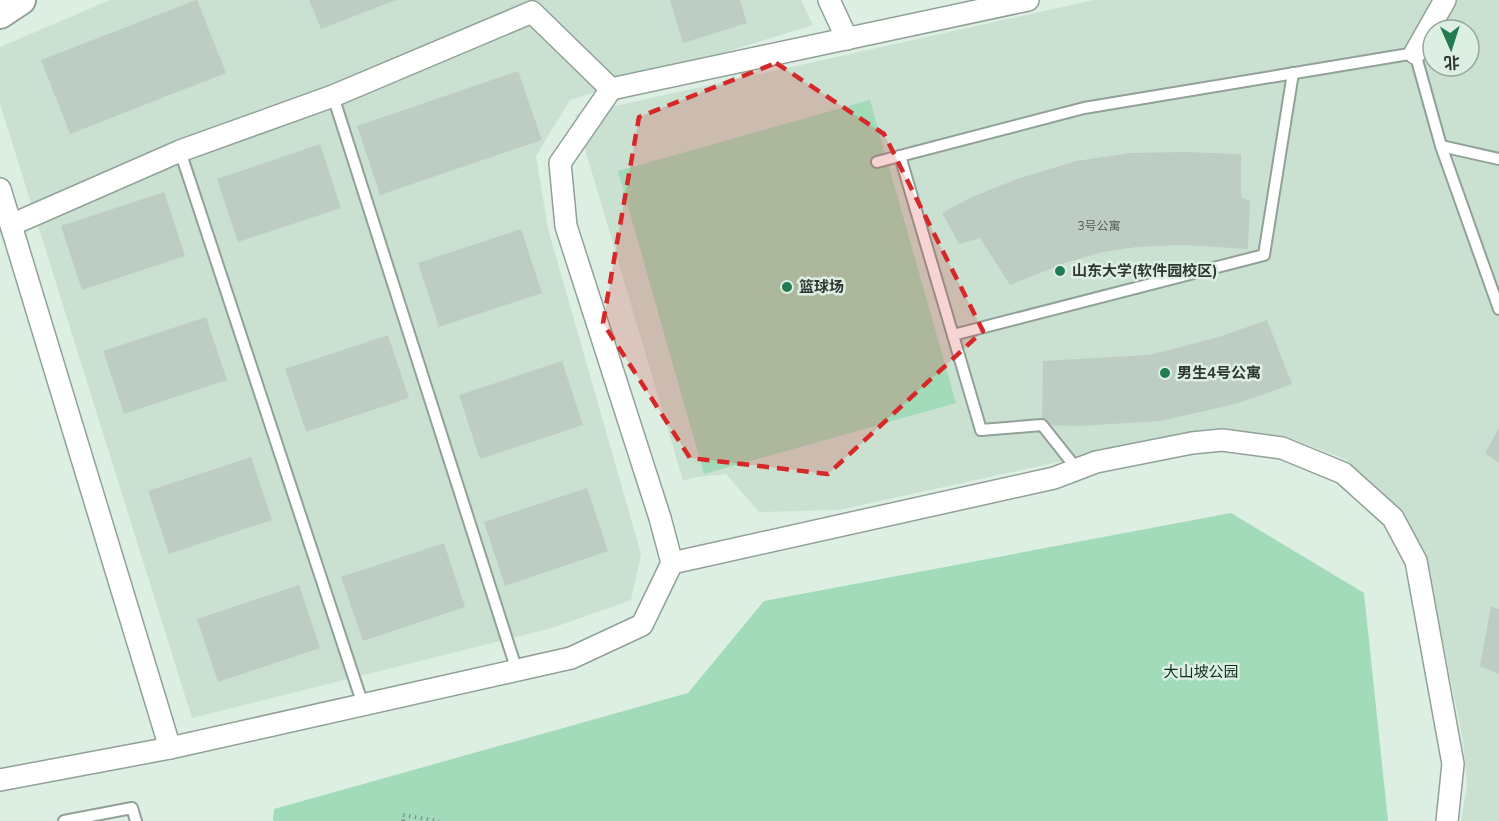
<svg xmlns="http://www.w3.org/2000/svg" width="1499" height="821" font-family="'Nunito Sans','Noto Sans SC',sans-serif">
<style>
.built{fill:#cae1d2;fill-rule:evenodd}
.green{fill:#a2dbb9}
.building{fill:#bdcdc3}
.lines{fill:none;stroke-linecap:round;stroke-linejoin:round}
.service-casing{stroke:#91a197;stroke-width:14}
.minor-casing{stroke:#91a197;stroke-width:24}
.secondary-casing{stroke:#91a197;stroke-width:32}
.path{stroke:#87938c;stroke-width:4;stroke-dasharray:1.5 4.5;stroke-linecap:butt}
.service{stroke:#fff;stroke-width:10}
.minor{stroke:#fff;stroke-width:21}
.secondary{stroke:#fff;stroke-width:28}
.marked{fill:#d62828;fill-opacity:0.2;stroke:#d62828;stroke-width:4.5;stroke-dasharray:12 8;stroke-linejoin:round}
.poi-dot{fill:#227c51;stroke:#ddeee3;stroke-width:2}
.labels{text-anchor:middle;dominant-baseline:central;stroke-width:5;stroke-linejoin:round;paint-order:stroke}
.number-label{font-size:12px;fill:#535c57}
.poi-label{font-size:15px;font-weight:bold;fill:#303733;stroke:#ddeee3;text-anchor:start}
.park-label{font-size:15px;fill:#0b311e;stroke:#ddeee3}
</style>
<rect width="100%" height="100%" fill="#ddeee3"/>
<g class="built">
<polygon points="110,0 801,0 813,25 570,100 536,156 548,229 641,554 631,600 552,628 192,718 0,104 0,47"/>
<path d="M1094,0H1499V821H1461L1467,785L1463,741L1426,557L1405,515L1345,459L1285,436L1213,428L839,510L759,512L726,474L697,477L683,481L575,115ZM1433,30H1469V66H1433Z"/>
</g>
<g class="green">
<polygon points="870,100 956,403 704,474 618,171"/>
<polygon points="1231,513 1364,593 1388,821 273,821 274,809 688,693 764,601"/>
</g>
<g class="building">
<polygon points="196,0 197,0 226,73 70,134 41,60"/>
<polygon points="309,0 396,0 321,29"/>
<polygon points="670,0 740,0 747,23 683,43"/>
<polygon points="518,71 542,140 380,195 357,126"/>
<polygon points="320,144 341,208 238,242 217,179"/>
<polygon points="1184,152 1241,154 1241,197 1250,201 1248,249 1184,245 1137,247 1103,252 1068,262 1010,285 980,238 959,244 942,213 972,197 1020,178 1076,161 1131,153"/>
<polygon points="164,192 185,256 82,290 61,226"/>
<polygon points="521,229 542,293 439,327 418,263"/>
<polygon points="206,317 227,380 124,414 103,351"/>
<polygon points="1267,320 1292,384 1239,403 1161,421 1079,426 1042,425 1043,361 1149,355 1219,337"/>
<polygon points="388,335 409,398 306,432 285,369"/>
<polygon points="562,361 583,425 480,459 459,395"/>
<polygon points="1499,428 1499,463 1485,453"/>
<polygon points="251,457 272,520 169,554 148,491"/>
<polygon points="587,488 608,551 505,586 484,522"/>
<polygon points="444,543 465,607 363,641 341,577"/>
<polygon points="299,585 320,648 218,682 197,619"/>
<polygon points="1491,606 1499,609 1499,674 1480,666"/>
</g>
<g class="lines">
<defs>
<g id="service">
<polyline points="333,96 517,671"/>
<polyline points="1441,146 1499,159"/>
<polyline points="180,151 363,705"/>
<polyline points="900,156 981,430 1042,425 1077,469"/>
<polyline points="877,162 1084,108 1415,53 1441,146 1499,309"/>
<polyline points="953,335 1264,255 1293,73"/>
<polyline points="64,821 132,808 136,821"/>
</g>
<g id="minor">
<polyline points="829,0 847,39"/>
<polyline points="1415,53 1445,0"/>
<polyline points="0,189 170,748"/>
<polyline points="11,225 180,151 333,96 532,12 611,89"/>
<polyline points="672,563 1054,478 1096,462 1192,443 1222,440 1282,448 1343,473 1393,518 1416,561 1453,764 1447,821"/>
<polyline points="0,780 170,748 571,658 642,625 672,563 660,518 566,226 560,163 611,89 1028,0"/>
</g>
<polyline id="secondary" points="0,14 21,0"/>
</defs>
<use href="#service" class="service-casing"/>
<use href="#minor" class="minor-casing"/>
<use href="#secondary" class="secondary-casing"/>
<polyline class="path" points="403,821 403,815 439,821"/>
<use href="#service" class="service"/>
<use href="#minor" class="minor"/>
<use href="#secondary" class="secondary"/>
</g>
<path class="marked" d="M776,63L884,134L983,331L828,474L690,458L603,323L639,117Z"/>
<g class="poi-dot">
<circle cx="1060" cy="271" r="6"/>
<circle cx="787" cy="287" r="6"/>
<circle cx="1165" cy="373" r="6"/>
</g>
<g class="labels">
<g class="number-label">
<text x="1099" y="226">3号公寓</text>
</g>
<g class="poi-label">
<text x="1072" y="271">山东大学(软件园校区)</text>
<text x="799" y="287">篮球场</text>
<text x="1177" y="373">男生4号公寓</text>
</g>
<g class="park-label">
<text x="1201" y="672">大山坡公园</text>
</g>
</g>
<g transform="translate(1451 48) rotate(177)"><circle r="28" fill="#ddeee3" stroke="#98a59d" stroke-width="1.5"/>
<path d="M0-4.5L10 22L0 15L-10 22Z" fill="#227c51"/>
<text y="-9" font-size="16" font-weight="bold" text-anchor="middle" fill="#303733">北</text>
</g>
</svg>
